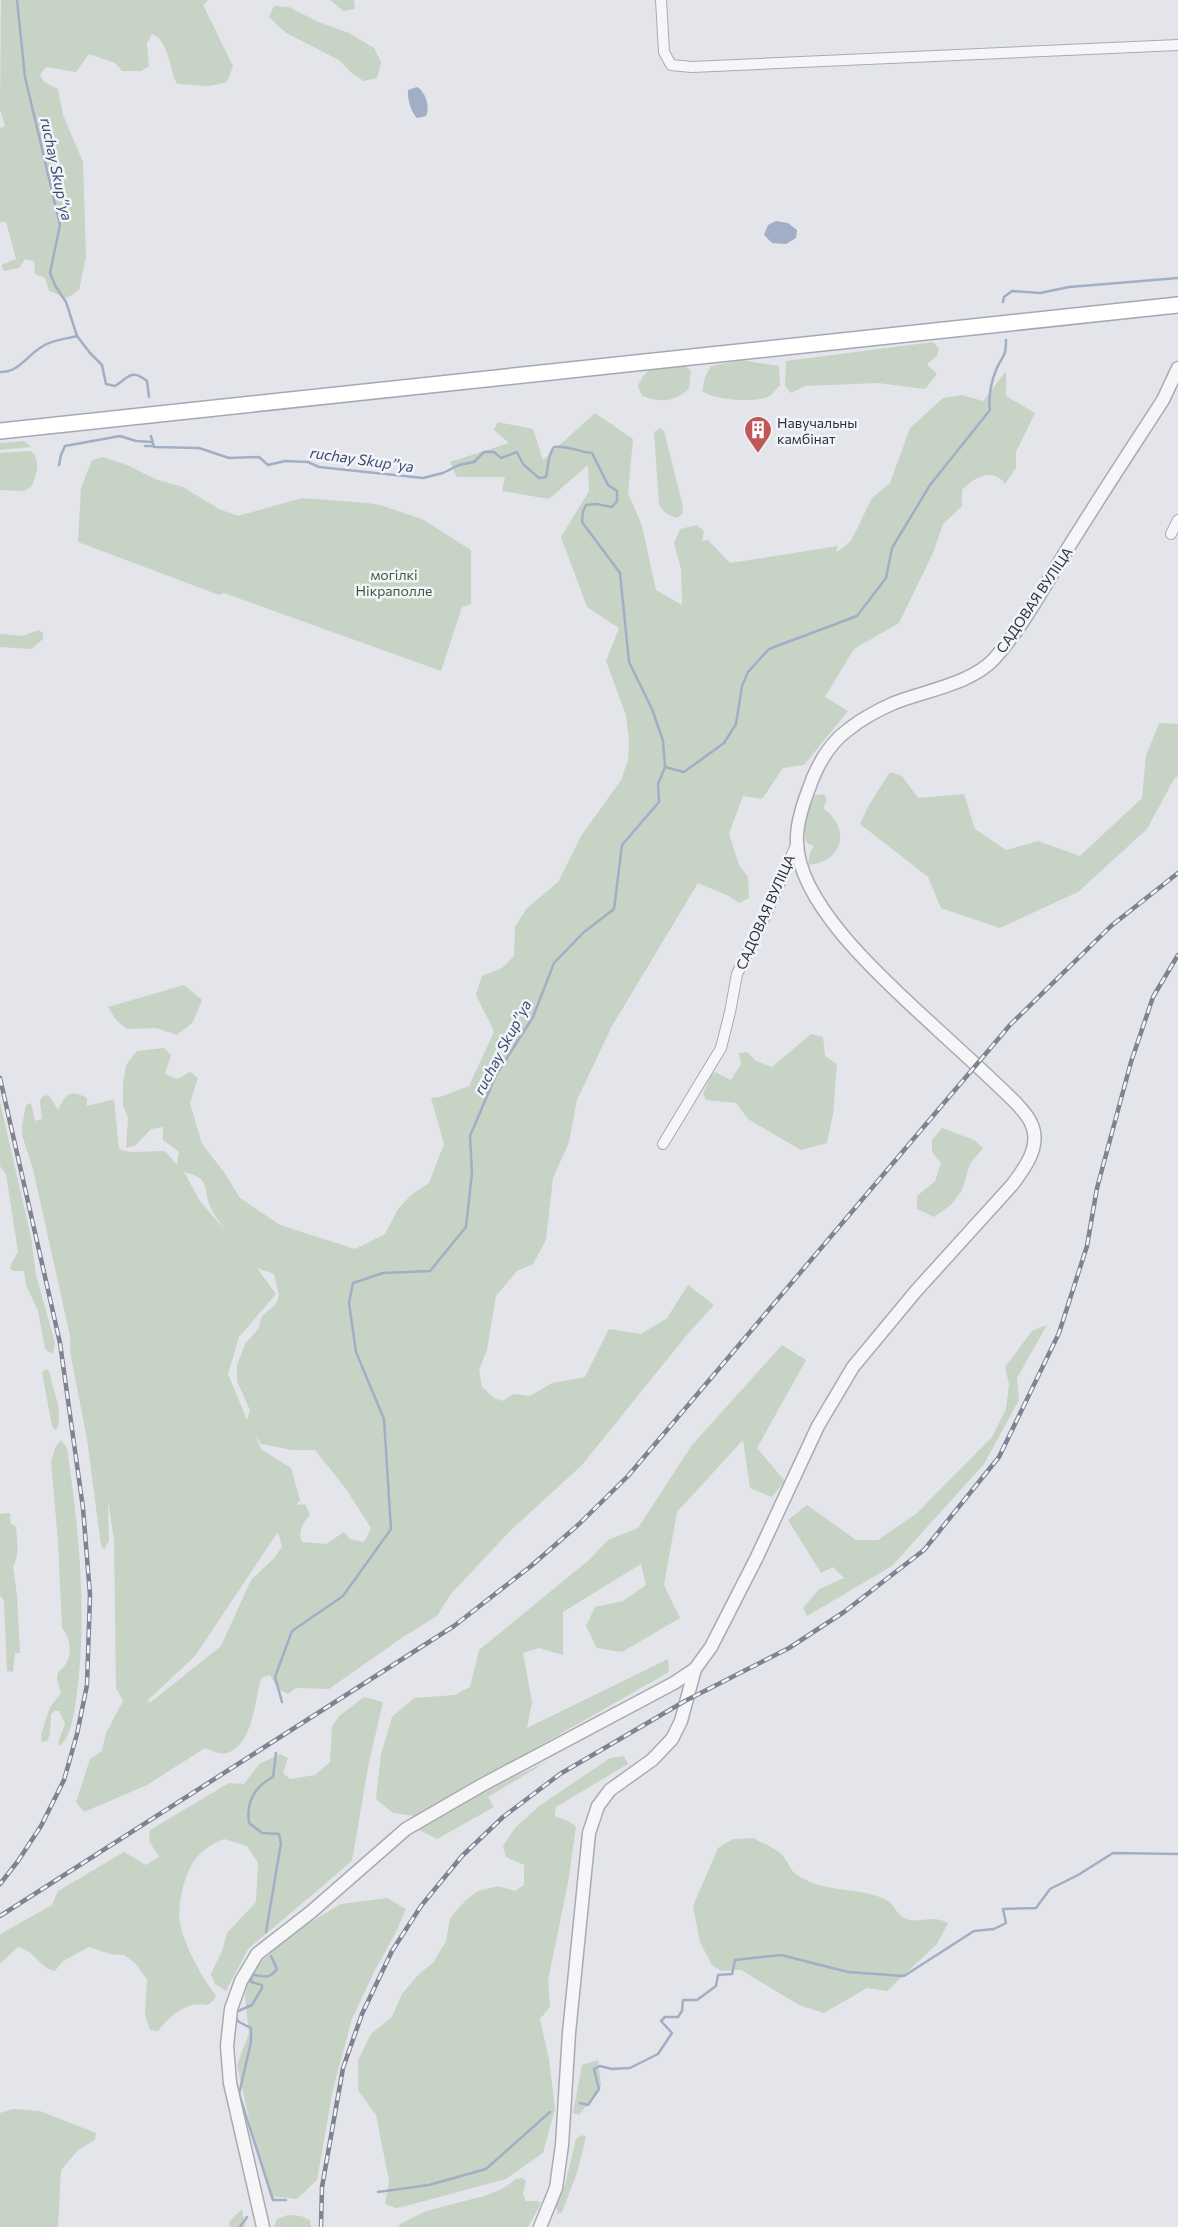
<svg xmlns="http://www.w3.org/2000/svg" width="1178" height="2227" font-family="Commissioner,sans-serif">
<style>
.green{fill:#c7d3c5;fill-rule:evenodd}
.water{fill:#a2aec6}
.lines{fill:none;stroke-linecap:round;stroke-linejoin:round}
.stream{stroke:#a2aec6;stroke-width:2.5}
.minor-casing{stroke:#a9abb4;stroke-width:12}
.tertiary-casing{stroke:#a9abb4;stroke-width:15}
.primary-casing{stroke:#a4a8b5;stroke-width:18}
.minor{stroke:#f6f6f9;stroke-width:10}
.tertiary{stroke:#f6f6f9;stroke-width:12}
.primary{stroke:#fff;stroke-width:15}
.rail-casing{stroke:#7e8392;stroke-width:4.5}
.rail{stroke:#f3f4f8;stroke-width:2.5;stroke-dasharray:8;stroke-linecap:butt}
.labels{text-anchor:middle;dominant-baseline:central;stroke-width:5;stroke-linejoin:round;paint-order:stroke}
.poi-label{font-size:14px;fill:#2d3141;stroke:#f3f4f8;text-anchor:start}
.park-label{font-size:14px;fill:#3c5b3c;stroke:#f3f4f8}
.street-label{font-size:14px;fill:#2d3141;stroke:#f3f4f8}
.water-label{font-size:15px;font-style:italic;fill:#3b4a71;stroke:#f3f4f8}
</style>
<rect width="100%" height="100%" fill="#e3e5ea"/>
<g class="green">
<path d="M1,0H208L203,5L233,66L227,82L210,86L177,84C169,69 169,40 152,34L147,43L149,66L141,71H122L115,63L89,54L76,72L46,67L40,75L44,82L58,89L63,115L83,162L86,257L79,290L67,298L49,291L45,278L35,274L34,261L25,259L19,268L4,271L1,265L16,259L6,222H0V128L5,126L0,110Z"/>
<polygon points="330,0 354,0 355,9 343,11"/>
<polygon points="274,6 289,7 318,22 349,33 374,48 381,62 377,78 364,81 354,75 339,60 286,33 269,17"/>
<polygon points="933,342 939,349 937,356 927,364 937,374 925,389 878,383 805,386 791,393 785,386 786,361"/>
<path d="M741,360L779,366L780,385C776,389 772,395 768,397C753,403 715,400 702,391L705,377L711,366Z"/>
<path d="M684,365L691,371L689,389C674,402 661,403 642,396L638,386C648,362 661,367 684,365Z"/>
<path d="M1006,371V396L1035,413L1016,452V468L1005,484C993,466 972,479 962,490V506L943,524L933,553L899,623L854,649L825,697L848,711L804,765L783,768L762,799L743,796L729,834L739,865L748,877L749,898L739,903L729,896L698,883L612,1026L577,1100L569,1142L553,1178L546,1240L533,1264L517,1271L496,1296L487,1350L479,1370L482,1387L494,1398L502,1401L513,1394L530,1396L552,1383L585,1377L609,1329L641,1334L667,1318L688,1285L714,1305L686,1336L582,1465L510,1531L450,1595L437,1616L403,1637L329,1689L296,1688L288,1694L278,1689L270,1675L261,1678C255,1700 253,1745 227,1753C220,1755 212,1751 205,1748L147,1785L84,1812L76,1802L90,1759L102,1751L106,1733L123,1701L116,1688L114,1540L108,1500L109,1541L104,1549L101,1546L87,1439L70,1352V1336L33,1169L22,1135V1126L26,1105L31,1103L35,1121L42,1119L40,1101L42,1097L47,1095L51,1098L58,1110C66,1094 69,1089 87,1098V1106L114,1099L119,1149L130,1152L165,1151L177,1165L179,1152L163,1140V1127L151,1129L135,1146L126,1148L128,1118L123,1105V1084L126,1065L137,1051L164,1048L171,1055L165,1074L177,1079L190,1072L198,1078L190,1103L202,1144L224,1172L240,1198L280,1225L355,1249L385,1234L398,1209L411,1195L429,1183L444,1144L431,1098L440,1097L469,1086L494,1032C489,1018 481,1008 476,994L482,976L502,968L514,956L515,927L526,909L558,882L581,836L621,780L628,760L629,741L626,715L606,661L619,628L587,607L561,537L589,491L588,465L549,499L502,491L505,477H457L450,462L509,443L494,430L498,422L533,429L543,460L595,413L633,439L628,493L642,526L656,590L682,605L681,569L674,543L680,529L697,525L704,531L702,541L708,540L730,563L838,546L836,553L851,541L872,498L890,483L910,428L943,398L962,395L983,401ZM184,1172C211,1179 202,1185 210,1206C213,1214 220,1222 224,1229L200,1201ZM257,1268L274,1274L279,1295L276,1304L262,1316L258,1329L245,1344L237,1365V1381L250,1410L247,1420L228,1374L239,1337L276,1294ZM255,1435L261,1444L292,1450H315L346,1489L371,1528L364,1542L350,1539L344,1532L326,1544L302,1542C297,1531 304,1523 310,1514L305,1504L296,1505L300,1500L291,1468L261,1449ZM278,1532L282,1547L274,1558L251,1580L221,1646L151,1702L147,1701L195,1656Z"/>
<polygon points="661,428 664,431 683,507 682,514 677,518 667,514 659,505 654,432"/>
<polygon points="24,441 31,447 0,450 0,443"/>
<path d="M31,451C41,461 37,475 31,487L23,491L0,490V453Z"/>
<polygon points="103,457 127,465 155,479 183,487 219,509 238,516 302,498 367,503 380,505 422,519 471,550 471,604 462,607 441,671 224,593 219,595 78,542 81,488 92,460"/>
<polygon points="39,630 43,633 43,639 31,649 0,647 0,634 22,636"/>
<polygon points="1159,723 1178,724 1178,776 1174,779 1147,829 1078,892 1000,928 941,908 928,877 860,824 869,805 890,772 902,776 918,798 964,794 975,829 1006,850 1038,841 1080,856 1142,798 1146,756"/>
<path d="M824,794L827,800L823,808C852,829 843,862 808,865L810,852L814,846L807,843C801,827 809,810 815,795Z"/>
<polygon points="184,985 202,1000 193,1022 177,1035 156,1028 127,1029 116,1020 108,1007"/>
<polygon points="811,1034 823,1037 825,1056 837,1064 833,1114 827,1143 801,1150 748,1119 736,1103 706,1100 703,1094 711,1075 715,1072 731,1080 741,1064 739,1053 747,1052 756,1061 772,1067"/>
<polygon points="0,1102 31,1237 36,1275 55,1343 53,1353 48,1352 45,1348 38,1311 26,1285 24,1271 14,1271 10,1269 11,1264 18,1252 6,1174 0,1166"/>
<polygon points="942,1128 974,1140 983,1148 970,1164 962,1190 951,1205 934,1217 917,1209 917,1196 935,1181 941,1163 932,1152 932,1140"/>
<polygon points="1047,1325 1017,1378 1019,1400 984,1464 892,1566 807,1616 803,1608 819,1589 844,1578 833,1567 821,1573 788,1520 807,1505 856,1540 878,1540 917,1513 992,1437 1006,1409 1009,1384 1005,1367 1032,1331"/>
<polygon points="782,1345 806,1360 757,1448 785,1481 772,1497 750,1488 743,1440 677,1512 664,1585 680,1618 622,1652 597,1648 586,1626 595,1607 623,1601 646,1585 641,1564 563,1612 563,1655 539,1648 523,1653 532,1702 527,1728 668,1659 669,1672 416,1816 393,1813 376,1799 381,1754 392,1717 414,1698 455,1695 470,1687 479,1650 589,1560 608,1540 638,1528 692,1445"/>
<path d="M46,1369L50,1372C53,1395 62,1402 58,1428L55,1430L52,1426L42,1372Z"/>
<path d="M61,1440L67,1448C79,1531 88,1616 76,1700C74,1713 71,1737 60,1746L58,1742L65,1724L59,1711H55L51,1714L50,1734L47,1741L42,1742L41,1735L50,1707L61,1693L57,1679L58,1672C73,1662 73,1641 62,1628L58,1541L51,1462L55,1448Z"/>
<path d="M10,1513L11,1524L16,1527C17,1538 20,1556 13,1566L17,1596L20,1653H15L13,1672L7,1671L4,1601L0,1595V1514Z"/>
<path d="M364,1697L383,1702L368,1767L352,1861L248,1949L226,1991L215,1984L211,1974L222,1951L227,1933L256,1902L258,1863L247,1846L224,1839C213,1843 201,1851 194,1861C183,1878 176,1908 181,1928C186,1947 203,1981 216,1995L214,2000L208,2005C186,2001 171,2015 158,2031L150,2030L145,2015L147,1979L135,1963L124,1955L110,1954L89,1947L63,1961L55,1971C38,1967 37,1952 18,1947L0,1964V1935L2,1933L52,1905L58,1891L124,1852L146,1865L159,1857L149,1841L150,1830L229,1783L244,1784L259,1764L280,1754L288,1758L283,1773L290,1779L315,1775L330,1762L332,1727L339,1716Z"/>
<polygon points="624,1756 628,1764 556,1807 555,1816 570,1822 576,1827 568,1883 548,1980 550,2007 540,2019 549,2059 555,2109 543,2153 506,2179 402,2207 396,2208 385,2204 389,2181 376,2115 358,2090 358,2060 371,2034 392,2017 402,1994 419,1974 433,1963 446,1941 450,1918 466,1900 478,1891 498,1886 515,1891 524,1885 524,1865 506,1857 503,1846 515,1828 539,1806 610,1758"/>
<polygon points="548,1761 488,1797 494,1807 437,1839 419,1830 475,1795"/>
<path d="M753,1838C762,1843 777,1849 783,1856C793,1869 788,1871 806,1880C831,1893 864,1887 888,1901C897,1907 896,1917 910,1920C926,1922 931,1915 948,1923L937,1944L887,1991L867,1988L824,2013L799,2005L741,1970L721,1971L712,1965L700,1942L693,1906L718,1848L733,1839Z"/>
<polygon points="387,1898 406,1909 396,1932 374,1972 352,2019 333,2089 317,2180 297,2199 270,2196 252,2132 237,2065 249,2033 245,1997 249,1972 297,1930 341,1904"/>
<polygon points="598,2060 601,2085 579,2115 573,2113 582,2065"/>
<polygon points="13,2109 40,2111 96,2133 95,2140 78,2150 61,2170 58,2227 0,2227 0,2113"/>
<polygon points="582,2135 586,2137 577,2173 562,2212 558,2214 556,2206 565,2185 576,2139"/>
<polygon points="522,2178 526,2181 523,2194 526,2201 538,2201 541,2203 528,2227 399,2227 400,2224 426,2211 484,2196 502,2189 516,2179"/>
<polygon points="242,2209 245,2227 230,2227 229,2222"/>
<polygon points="288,2215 301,2216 310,2220 311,2227 274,2227 277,2219"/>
</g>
<g class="water">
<path d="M417,87C426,92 430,107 426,116L417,118C411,112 407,99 408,90Z"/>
<polygon points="776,221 788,223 797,230 796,238 786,244 772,243 764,235 768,225"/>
</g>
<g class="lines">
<g class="stream">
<path d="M17,0L25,77L60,225L50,273L56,287L66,302L77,336L90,353L102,365L106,384L115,386C128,378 131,368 147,381L149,397"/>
<polyline points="1003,302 1004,297 1012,291 1040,293 1069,287 1178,278"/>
<path d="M0,372C19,373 27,355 43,346C52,340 66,339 77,336"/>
<path d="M151,436L154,447L199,448L229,458L259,457L268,465L285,461L308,462L319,467L423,478L443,473L459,465L474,462L484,452H494L501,458L517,452L523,464L539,478L546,477C549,466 547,456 554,447C567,445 579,452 592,453L608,485L617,491V501L612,507L596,504L586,505L583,511L582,522L620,573L629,662L652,709L663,741L665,767L658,784L659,802L622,845L614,909L584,932L554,963L533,1017L496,1075L470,1136L472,1173L466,1227L430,1271L383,1273L353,1283L349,1303L356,1352L384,1419L391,1529L343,1596L292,1631L275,1677L282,1702"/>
<polyline points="145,446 154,446"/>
<polyline points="59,465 61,455 65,446 120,436 136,441 152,442"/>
<path d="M665,767L684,772L724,743L736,724L742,686L748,672L769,649L857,616L886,578L892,548L930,485L990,410C988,397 991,383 996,370C1002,356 1006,358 1006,340"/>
<path d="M266,1932L281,1843L279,1834L262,1833L249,1823C246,1802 254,1787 273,1777L276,1753"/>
<path d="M236,2012L252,2005L262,1988V1985L251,1982L252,1975C263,1975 268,1981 277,1969L271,1956"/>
<polyline points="236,2018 239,2022 251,2028 251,2042 239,2094 273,2200 286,2200"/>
<polyline points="580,2103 588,2105 599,2089 594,2069 600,2066 612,2069 630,2068 658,2054 672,2033 661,2021 665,2017 678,2017 682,2011 683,2000 697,2000 716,1986 718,1975 732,1974 735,1960 781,1955 848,1972 904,1976 974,1931 994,1929 1006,1923 1003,1909 1036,1908 1050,1889 1078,1875 1113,1853 1178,1854"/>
<polyline points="378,2192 429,2185 486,2169 550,2112"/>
<polyline points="240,2227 247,2217"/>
</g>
<defs>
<g id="minor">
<polyline points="661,0 664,52 671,65 692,67 1178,45"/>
<polyline points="1171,534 1178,520"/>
<polyline points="663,1144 721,1048 730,1012 737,974 764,919 797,843"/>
</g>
<g id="tertiary">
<polyline points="263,2227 230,2083 227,2046 231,2009 241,1981 257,1954 311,1912 406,1829 482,1785 674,1683 695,1669"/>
<path d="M540,2227L556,2188L562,2145L569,2033L589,1833L598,1806L610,1790L652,1760L672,1739L681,1721L695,1669L711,1647L756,1559L818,1426L853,1367L916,1291L1012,1185C1025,1168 1042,1145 1031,1123C1028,1116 1022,1110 1017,1104C991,1078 964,1054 937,1029C892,987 798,907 797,842C796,825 802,807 808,791C816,767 828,744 849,729C863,718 878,710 894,703C924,691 971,684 994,659C1022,628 1043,588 1065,553C1097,501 1130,451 1163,400L1178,368"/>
</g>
<polyline id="primary" points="0,431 1178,305"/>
</defs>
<use href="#minor" class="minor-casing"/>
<use href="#tertiary" class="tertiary-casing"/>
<use href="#primary" class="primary-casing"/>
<use href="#minor" class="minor"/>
<use href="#tertiary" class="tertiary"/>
<use href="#primary" class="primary"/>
<defs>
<g id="rail">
<polyline points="0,1078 60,1343 83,1508 90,1595 87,1685 77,1734 64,1780 41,1826 18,1861 0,1884"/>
<polyline points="0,1916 454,1626 531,1566 578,1525 628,1476 1010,1025 1111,926 1178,873"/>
<polyline points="321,2227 322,2187 343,2068 362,2014 392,1951 421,1906 462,1856 503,1817 560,1774 685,1701 789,1648 844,1612 924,1550 999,1457 1059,1333 1087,1246 1097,1188 1131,1062 1153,997 1178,955"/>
</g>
</defs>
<use href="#rail" class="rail-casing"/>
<use href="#rail" class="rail"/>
</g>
<defs>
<symbol id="building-pin" viewBox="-11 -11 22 30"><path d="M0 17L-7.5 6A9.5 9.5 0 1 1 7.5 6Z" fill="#c15856" stroke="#f3f4f8"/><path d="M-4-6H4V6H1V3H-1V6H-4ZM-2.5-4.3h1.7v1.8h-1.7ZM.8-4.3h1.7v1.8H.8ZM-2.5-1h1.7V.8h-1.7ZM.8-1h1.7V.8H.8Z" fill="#fff"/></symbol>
</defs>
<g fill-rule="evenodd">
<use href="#building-pin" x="742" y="414" width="32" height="43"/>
</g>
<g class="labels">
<g class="poi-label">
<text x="777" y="422">Навучальны<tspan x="777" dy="16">камбінат</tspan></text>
</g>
<g class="park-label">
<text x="394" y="574">могілкі<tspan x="394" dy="16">Нікраполле</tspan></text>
</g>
<g class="street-label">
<text transform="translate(1034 600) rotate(-56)">САДОВАЯ ВУЛІЦА</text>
<text transform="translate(765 912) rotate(-66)">САДОВАЯ ВУЛІЦА</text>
</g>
<g class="water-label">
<text transform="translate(57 169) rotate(78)">ruchay Skup’’ya</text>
<text transform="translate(362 459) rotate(8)">ruchay Skup’’ya</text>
<text transform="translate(502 1047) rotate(-62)">ruchay Skup’’ya</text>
</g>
</g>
</svg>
